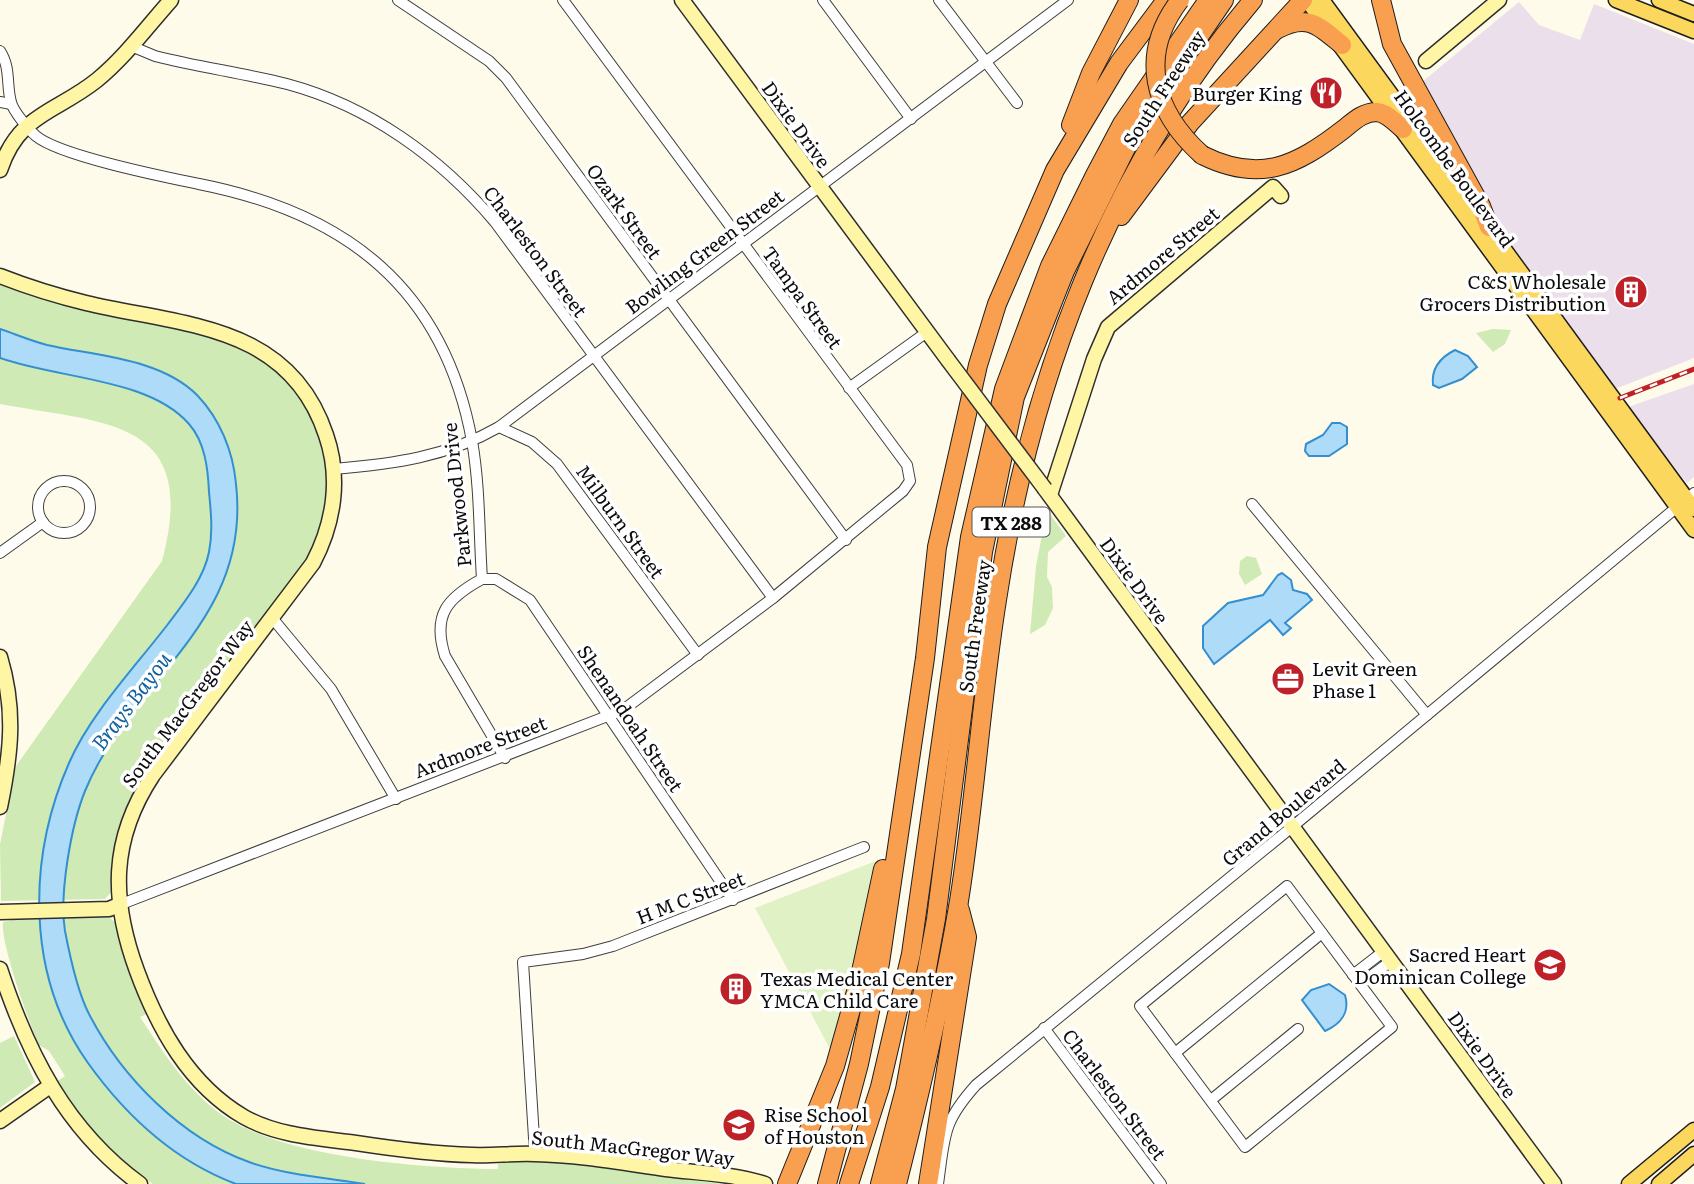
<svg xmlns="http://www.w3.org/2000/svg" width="1694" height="1184" font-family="Literata,serif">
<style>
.industrial{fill:#eadfeb}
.green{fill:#cfeab4}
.pitch{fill:#e1f1c6}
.water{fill:#aedbf7;stroke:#338fd0;stroke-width:2}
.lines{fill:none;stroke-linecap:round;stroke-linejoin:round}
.street-casing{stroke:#3f3f3f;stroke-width:12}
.secondary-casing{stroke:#2e2e2e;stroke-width:17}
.primary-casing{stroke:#1d1d1d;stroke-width:17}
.highway-casing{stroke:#1d1d1d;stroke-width:20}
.street{stroke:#fff;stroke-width:10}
.secondary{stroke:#fff6a5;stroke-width:14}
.primary{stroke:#fcd75e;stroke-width:14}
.highway{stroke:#f89f50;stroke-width:18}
.rail-casing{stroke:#be2127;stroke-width:5}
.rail{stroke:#fff;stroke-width:2.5;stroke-dasharray:8;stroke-linecap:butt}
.secondary-bridge-casing{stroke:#2e2e2e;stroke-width:17;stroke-linecap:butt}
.highway-bridge-casing{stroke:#1d1d1d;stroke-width:20;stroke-linecap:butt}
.secondary-bridge{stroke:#fff6a5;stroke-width:14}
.highway-bridge{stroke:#f89f50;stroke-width:18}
.labels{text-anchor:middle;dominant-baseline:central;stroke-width:7;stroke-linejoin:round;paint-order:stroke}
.shield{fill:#fff;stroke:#555;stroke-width:2}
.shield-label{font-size:18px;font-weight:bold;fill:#0c0c0c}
.street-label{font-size:19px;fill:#0c0c0c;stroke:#fff}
.poi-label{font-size:19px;fill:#0c0c0c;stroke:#fff;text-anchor:end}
.water-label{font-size:21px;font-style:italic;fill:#13609f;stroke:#fff}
</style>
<rect width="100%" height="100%" fill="#fffbea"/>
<g class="industrial">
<polygon points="1519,2 1539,25 1580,40 1594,4 1694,44 1694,358 1615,389 1405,96"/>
<polygon points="1694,384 1694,477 1687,483 1628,407"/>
</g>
<g class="green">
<path d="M0,284L76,308L202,333L233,343L258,356L287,380L313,418L325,447L329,496L314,552L134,792L123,820L112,891L105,899L1,901L0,844L16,766L162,561C200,418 107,424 0,404Z"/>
<polygon points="1493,329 1511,330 1505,344 1493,352 1476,333"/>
<polygon points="1047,510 1066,536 1048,552 1047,577 1052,587 1053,608 1045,625 1030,634 1036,566"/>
<polygon points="1247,556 1256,558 1262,574 1245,585 1239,574 1240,561"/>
<path d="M108,917L115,922L125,958L147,1014L140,1017C163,1052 184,1086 218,1112C279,1158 421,1168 498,1169V1164L524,1160L556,1161L722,1184H153C112,1155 84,1122 56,1082L65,1076L49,1051L39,1045C29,1023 0,942 3,922L17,919Z"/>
<polygon points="14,1036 35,1082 0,1108 0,1043"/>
</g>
<polygon class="pitch" points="876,861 849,993 831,1051 755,908"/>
<g class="water">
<path d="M0,329C15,334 31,341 47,345C96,356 160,358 197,395C220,419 233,451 236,484C252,623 132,677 85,791C71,826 59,894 65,931C70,957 77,991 89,1014C122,1078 182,1138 249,1162C285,1175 328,1178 365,1184H236C175,1161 126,1116 88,1063C26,976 27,859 69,763C90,714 136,666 168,624C184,603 204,578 209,552C213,532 211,512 209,492C208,469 205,442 189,424C149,378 59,379 0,358Z"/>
<path d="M1455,350L1468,356L1477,367L1462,379L1439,388L1433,385C1431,368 1441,357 1455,350Z"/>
<polygon points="1332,423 1340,423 1347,427 1347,444 1329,456 1309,456 1305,451 1306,444 1323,435"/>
<polygon points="1282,573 1291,580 1293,590 1307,594 1312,600 1285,623 1291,628 1283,635 1270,620 1214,664 1203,648 1203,626 1228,603 1263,595 1278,575"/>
<path d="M1329,984L1345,995C1350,1012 1341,1024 1325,1031L1302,1000L1311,990Z"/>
</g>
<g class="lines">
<defs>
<g id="street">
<polyline points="398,0 489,61 506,78 846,540"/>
<polyline points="823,0 911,119"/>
<polyline points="939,0 1017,103"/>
<path d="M131,46L155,56C198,67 243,73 287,84C369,106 440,157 495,222L773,598"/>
<path d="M0,51C11,68 6,84 11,102C13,111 29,130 36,136C60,156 165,177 199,184C346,213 444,288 472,441C480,486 479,534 482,579C447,598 432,615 445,656L505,758"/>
<polyline points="0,102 11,104"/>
<polyline points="849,388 927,332"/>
<polyline points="499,427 532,442 557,464 698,655"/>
<path d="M334,469C393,464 447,457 499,427L1068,0"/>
<circle cx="64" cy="507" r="26"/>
<polyline points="1252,504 1427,715"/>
<polyline points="0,553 43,522"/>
<polyline points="482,579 496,579 530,600 733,900"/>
<polyline points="273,619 331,689 396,799"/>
<polygon points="1287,886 1392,1027 1245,1147 1140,1006"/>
<polyline points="119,905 623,710 773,598 903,491 910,481 907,465 563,0"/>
<polyline points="1353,975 1384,951"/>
<polyline points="1360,984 1391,961"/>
<polyline points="1044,1028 1161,1184"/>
<polyline points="1175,1053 1322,933"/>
<polyline points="1211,1100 1298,1029"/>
<polyline points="535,1154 523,962 583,954 613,946 864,847"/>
<path d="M938,1184C945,1135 942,1123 976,1085L1292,827L1694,493"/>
</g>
<g id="secondary">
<polyline points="682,0 948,360"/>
<polyline points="1426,61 1499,0"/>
<path d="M0,170C19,113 56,113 97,80C125,57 147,27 171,0"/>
<path d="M0,276C28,287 57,296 86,303C182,326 289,323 326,435C341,478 334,523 313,563L153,775C110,840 111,900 137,971C158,1028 189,1085 244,1117C278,1136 319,1138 356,1143C395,1149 433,1154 472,1155C493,1156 514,1153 535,1154C579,1155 623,1163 666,1169C699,1173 734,1174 765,1184"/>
<polyline points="1045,489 1554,1184"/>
<polyline points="1050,495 1094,359 1108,327 1273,187 1281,196"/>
<path d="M0,657C16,710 11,754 0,807"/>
<polyline points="0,912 109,909 119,905"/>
<path d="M0,969C28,1054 66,1130 140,1184"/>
<polyline points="0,1121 50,1086"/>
</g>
<g id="primary">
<polyline points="1307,0 1694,530"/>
<polyline points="1322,0 1694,509"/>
<polyline points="1616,0 1694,31"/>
<polyline points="1659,0 1694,14"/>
<polyline points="1629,1184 1694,1130"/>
<polyline points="1659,1184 1694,1154"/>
</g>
<g id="highway">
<polyline points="1381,0 1392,44 1481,206 1489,227"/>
<path d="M1278,29C1308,13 1319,26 1342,45"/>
<polyline points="1071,125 1091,73 1129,0"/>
<path d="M1202,155C1260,184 1296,166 1344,129C1354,121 1363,112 1377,112C1387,113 1395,122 1403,129"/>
<polyline points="1121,216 1190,123 1303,0"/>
<polyline points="787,1184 835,1066 859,981 883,869"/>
<polyline points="827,1184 859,1064 880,963 925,658 937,547 978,365 997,304 1055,170 1119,63 1166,0"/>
<polyline points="849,1184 880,1087 911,954 970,537 1004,389 1050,266 1095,175 1122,124 1208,0"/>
<polyline points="880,1184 905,1089 936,919 983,552 1015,397 1065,271 1134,132 1224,0"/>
<path d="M897,1184C921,1090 943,996 959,901C975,801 981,700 997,600C1030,381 1108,170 1253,0"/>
<polyline points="928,1184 967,937 960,910"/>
</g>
</defs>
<use href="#street" class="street-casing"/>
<use href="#secondary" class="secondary-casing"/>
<use href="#primary" class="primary-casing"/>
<use href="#highway" class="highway-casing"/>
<use href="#street" class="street"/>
<use href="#secondary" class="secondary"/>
<use href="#primary" class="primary"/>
<use href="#highway" class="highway"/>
<defs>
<polyline id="rail" points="1620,398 1694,369"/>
</defs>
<use href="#rail" class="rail-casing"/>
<use href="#rail" class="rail"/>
<defs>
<polyline id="secondary-bridge" points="948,360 1045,489"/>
<path id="highway-bridge" d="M1180,0C1138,55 1153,111 1202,155"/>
</defs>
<use href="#secondary-bridge" class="secondary-bridge-casing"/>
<use href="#highway-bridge" class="highway-bridge-casing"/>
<use href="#secondary-bridge" class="secondary-bridge"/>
<use href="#highway-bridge" class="highway-bridge"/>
</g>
<defs>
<symbol id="restaurant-disc" viewBox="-11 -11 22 22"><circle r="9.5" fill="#be2127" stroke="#fff"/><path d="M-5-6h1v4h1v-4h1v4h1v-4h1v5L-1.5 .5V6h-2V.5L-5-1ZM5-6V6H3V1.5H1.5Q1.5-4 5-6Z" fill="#fff"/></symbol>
<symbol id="building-disc" viewBox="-11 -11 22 22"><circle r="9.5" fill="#be2127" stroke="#fff"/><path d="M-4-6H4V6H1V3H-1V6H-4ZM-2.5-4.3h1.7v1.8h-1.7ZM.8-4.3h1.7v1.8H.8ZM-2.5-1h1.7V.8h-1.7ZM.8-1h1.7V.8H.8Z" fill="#fff"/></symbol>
<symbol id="office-disc" viewBox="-11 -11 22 22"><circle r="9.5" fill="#be2127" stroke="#fff"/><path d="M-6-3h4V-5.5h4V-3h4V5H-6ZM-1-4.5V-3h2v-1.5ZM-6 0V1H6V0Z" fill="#fff"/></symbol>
<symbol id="university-disc" viewBox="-11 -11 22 22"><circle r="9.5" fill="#be2127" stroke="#fff"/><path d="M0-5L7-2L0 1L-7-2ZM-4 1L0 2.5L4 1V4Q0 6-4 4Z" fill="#fff"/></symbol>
<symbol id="school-disc" viewBox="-11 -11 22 22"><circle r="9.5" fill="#be2127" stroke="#fff"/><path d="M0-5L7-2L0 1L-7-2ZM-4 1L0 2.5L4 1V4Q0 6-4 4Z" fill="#fff"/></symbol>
</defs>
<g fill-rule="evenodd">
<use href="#restaurant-disc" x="1307" y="74" width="38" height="38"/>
<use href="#building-disc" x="1612" y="273" width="38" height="38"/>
<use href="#office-disc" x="1269" y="660" width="38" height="38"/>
<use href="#university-disc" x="1531" y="946" width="38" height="38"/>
<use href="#building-disc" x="717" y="970" width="38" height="38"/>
<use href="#school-disc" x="720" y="1106" width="38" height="38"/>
</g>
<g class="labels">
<rect class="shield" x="972.5" y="507.5" width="77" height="29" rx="5"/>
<g class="shield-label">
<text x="1011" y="522">TX 288</text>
</g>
<g class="street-label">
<text transform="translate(1163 88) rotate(-57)">South Freeway</text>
<text transform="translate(797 124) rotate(54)">Dixie Drive</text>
<text transform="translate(1455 168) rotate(54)">Holcombe Boulevard</text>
<text transform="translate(625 211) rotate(54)">Ozark Street</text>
<text transform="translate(536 251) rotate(53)">Charleston Street</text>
<text transform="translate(704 251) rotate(-37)">Bowling Green Street</text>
<text transform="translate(1162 255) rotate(-40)">Ardmore Street</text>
<text transform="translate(803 297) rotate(54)">Tampa Street</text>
<text transform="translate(456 495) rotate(-96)">Parkwood Drive</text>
<text transform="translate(621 521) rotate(54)">Milburn Street</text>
<text transform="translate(1135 580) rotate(54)">Dixie Drive</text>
<text transform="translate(974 626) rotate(-82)">South Freeway</text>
<text transform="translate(187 703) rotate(-53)">South MacGregor Way</text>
<text transform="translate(631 718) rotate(56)">Shenandoah Street</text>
<text transform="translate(480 746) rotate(-21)">Ardmore Street</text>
<text transform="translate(1283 812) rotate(-40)">Grand Boulevard</text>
<text transform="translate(690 897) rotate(-21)">H M C Street</text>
<text transform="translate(1483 1054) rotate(54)">Dixie Drive</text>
<text transform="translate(1115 1094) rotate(53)">Charleston Street</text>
<text transform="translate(633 1147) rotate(6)">South MacGregor Way</text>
</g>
<g class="poi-label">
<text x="1302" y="93">Burger King</text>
<text x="1606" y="281">C&amp;S Wholesale<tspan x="1606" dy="22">Grocers Distribution</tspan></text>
<text x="1312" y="668" text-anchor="start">Levit Green<tspan x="1312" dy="22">Phase 1</tspan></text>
<text x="1526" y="954">Sacred Heart<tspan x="1526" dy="22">Dominican College</tspan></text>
<text x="760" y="978" text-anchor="start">Texas Medical Center<tspan x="760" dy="22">YMCA Child Care</tspan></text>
<text x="764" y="1114" text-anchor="start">Rise School<tspan x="764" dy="22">of Houston</tspan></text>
</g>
<g class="water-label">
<text transform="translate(130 700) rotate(-53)">Brays Bayou</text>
</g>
</g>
</svg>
